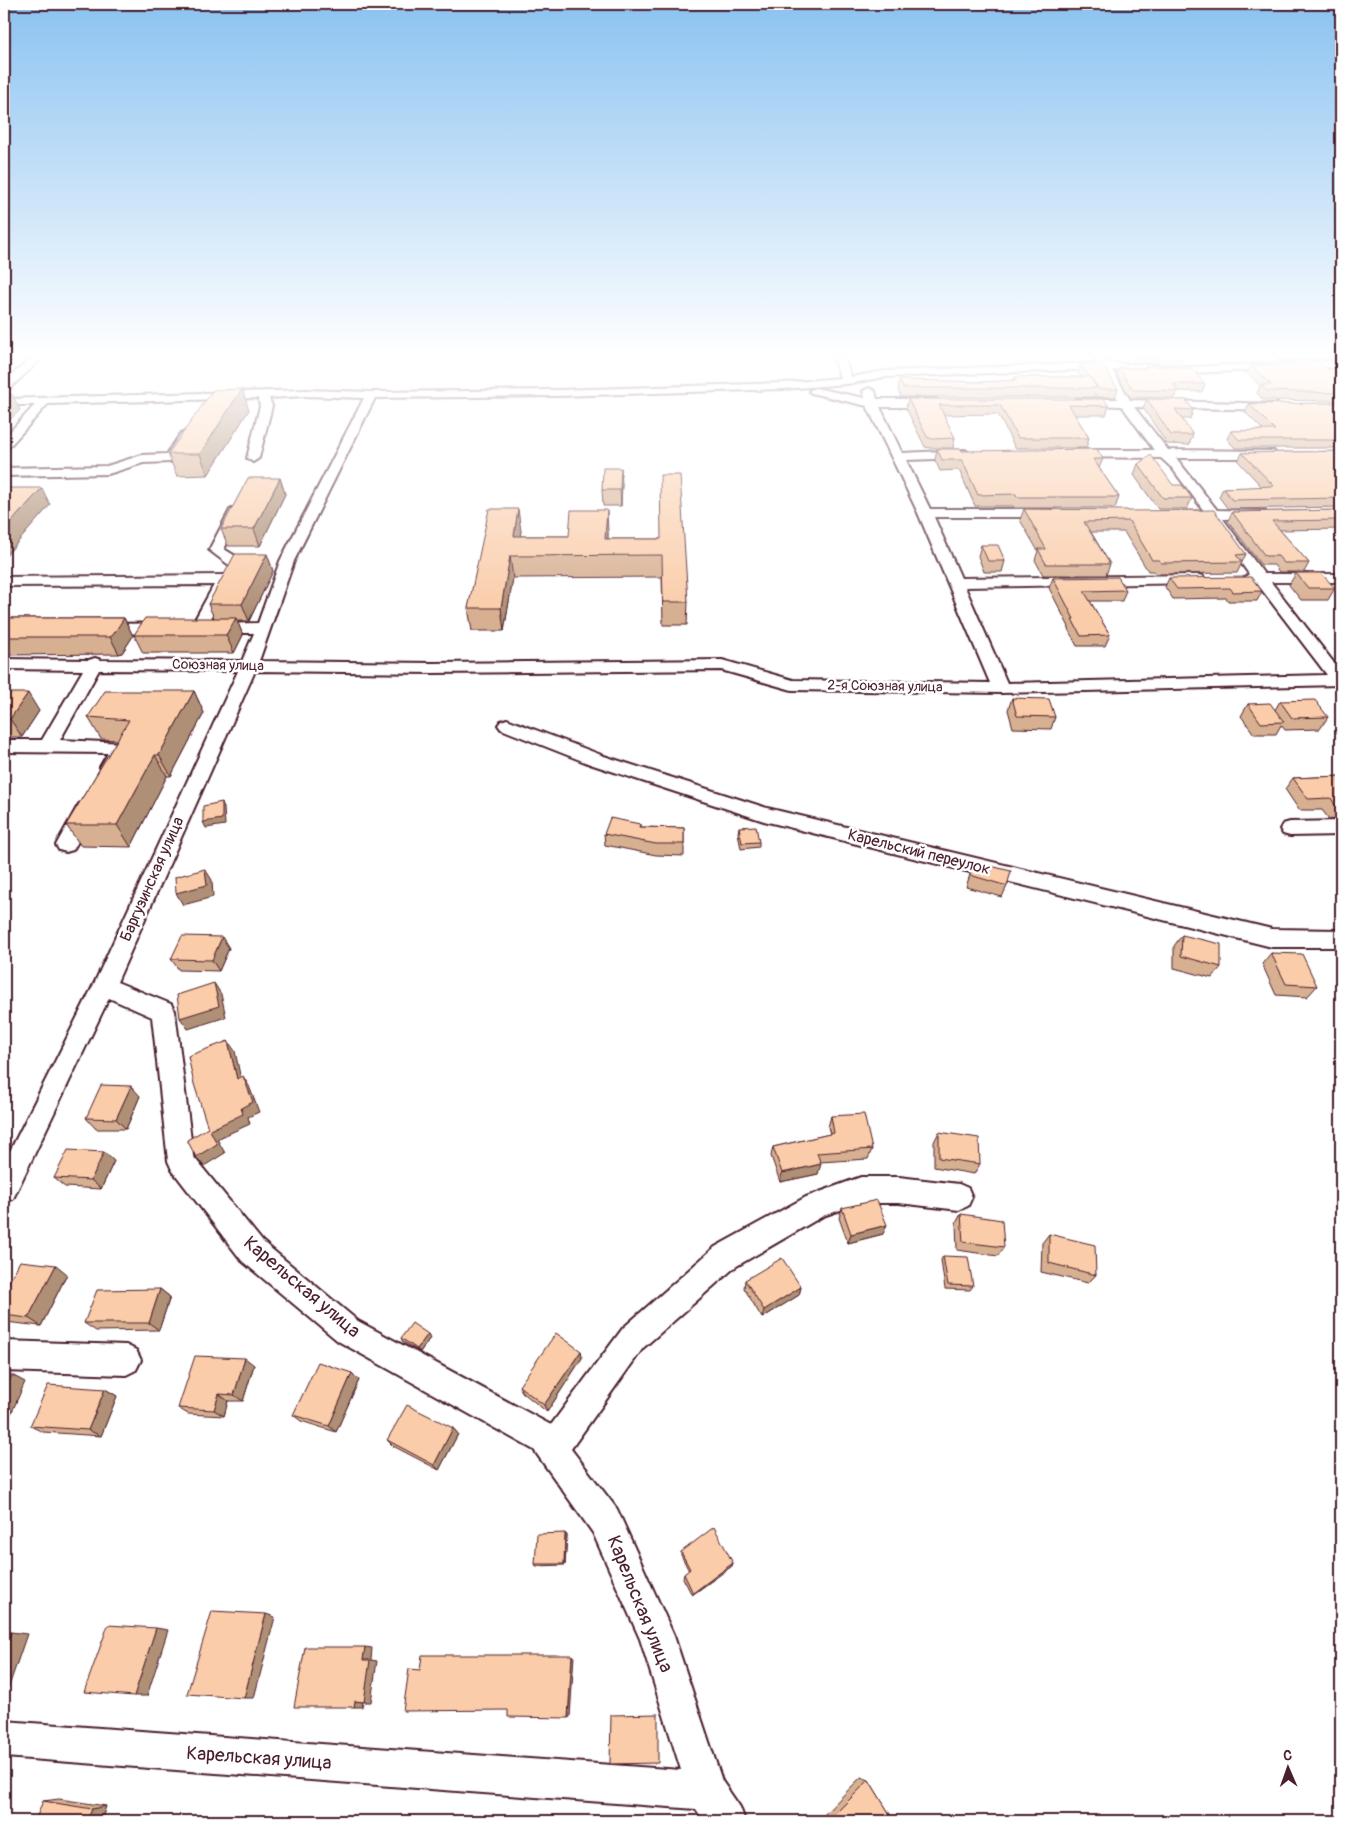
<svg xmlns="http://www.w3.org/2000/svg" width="1345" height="1825" font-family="Pangolin,sans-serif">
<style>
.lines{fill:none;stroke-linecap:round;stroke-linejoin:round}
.minor-casing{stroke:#4a1f2b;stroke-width:4}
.minor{fill:#fff;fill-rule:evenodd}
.wall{fill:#d7af91;stroke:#4a1f2b}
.shaded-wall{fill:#af8f76;stroke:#4a1f2b}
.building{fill:#facca9;stroke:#4a1f2b}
.labels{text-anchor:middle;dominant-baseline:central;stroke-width:5;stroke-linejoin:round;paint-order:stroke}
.far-street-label{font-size:14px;fill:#4a1f2b;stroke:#fff}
.street-label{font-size:16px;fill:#4a1f2b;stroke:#fff}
.near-street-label{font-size:19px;fill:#4a1f2b;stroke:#fff}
</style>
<rect width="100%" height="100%" fill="#fff"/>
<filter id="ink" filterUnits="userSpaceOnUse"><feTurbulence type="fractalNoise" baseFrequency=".02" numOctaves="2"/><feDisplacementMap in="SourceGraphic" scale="10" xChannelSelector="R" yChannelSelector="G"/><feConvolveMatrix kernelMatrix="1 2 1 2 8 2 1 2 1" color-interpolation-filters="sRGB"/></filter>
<g filter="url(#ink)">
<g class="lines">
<defs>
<g id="minor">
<polygon points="31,358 42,358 8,390 4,391 4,382"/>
<path d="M834,358H844L851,377L885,371L1097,363L1095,358H1105L1108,363L1193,367L1317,361L1341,362V368L1317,367L1193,373L1112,370L1130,400L1280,404L1282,406L1276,410L1134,407L1168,450L1274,451L1276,454L1270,458H1176L1217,510L1265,511L1267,514L1260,518L1223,519L1264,574H1341V582H1271L1341,672V685L1001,693L792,690L721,670L432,673L255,671L117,982L171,1004L175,1011L193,1156L262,1241L358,1321L551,1425L623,1328L715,1247L806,1197L861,1177H899L959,1184L968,1188L972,1197L968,1206L959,1210L899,1203H861L823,1216L735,1267L643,1348L571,1449L617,1509L674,1636L722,1781L740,1807L745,1821H704L696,1809L4,1757V1721L681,1770L640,1639L593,1533L534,1450L338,1341L242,1261L172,1170L168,1161L152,1017L109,998L13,1199L4,1203V1163L93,986L238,671L99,670L60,740L126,743L129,747L116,771L109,773L102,771L100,767L108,753L4,752V740H42L83,670L4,669V659L89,660L95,658L101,660L242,661L254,633H211L204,630L198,633L101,634L95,632L93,629L95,626L101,624L193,623L214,585L4,586V577L224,575L229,577L232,580L208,624L258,623L280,561L364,398L305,396L269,398L272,406L259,458L253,462L247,458L260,406L258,398L48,404L8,448L4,449V438L35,405H4V399L305,390L371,392L557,390L784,383L840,378ZM1101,369L1118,399H1077L1071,402L1077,405L1122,406L1154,450H1073L1067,454L1069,457L1161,458L1172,468L1204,511L1183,512L1181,515L1183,518L1210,519L1249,574L1244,578L1246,581L1256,582L1327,675L1007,683L965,587L1198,583L1203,582L1205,579L1203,576L1198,575L961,578L934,517H1052L1059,513L1052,509H930L906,460L965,458L971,454L965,450L902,453L880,407H936L942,403L936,399H877L875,391L869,388L863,391L865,398L815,388L809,391L811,393L867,406L918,513L990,683L793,680L722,660L432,663L259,661L294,561L375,398L557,396L784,389L847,384L885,377Z"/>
<polygon points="185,432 191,436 175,461 171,462 143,463 108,474 4,476 4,468 107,466 142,455 167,454 181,433"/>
<polygon points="237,506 244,510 224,549 237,557 264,558 266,561 264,564 229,565 209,550 230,510"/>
<polygon points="507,719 604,756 767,808 1272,929 1341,930 1341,947 1272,947 764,821 590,764 501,729 498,725 501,721"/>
<polygon points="86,802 93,804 96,809 76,845 73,850 66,852 59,850 56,845 76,809 79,804"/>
<polygon points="1341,821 1341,835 1290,836 1283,834 1280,829 1283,824 1290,822"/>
<polygon points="4,1341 126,1345 136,1350 141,1360 136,1370 126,1375 4,1371"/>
</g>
</defs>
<use href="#minor" class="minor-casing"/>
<use href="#minor" class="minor"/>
</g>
<g class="wall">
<polygon points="1130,358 1183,358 1181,365 1134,362"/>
<polygon points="1275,358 1312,358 1308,359 1279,361"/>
<polygon points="1318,358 1341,358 1341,361 1320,359"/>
<polygon points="1290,362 1341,381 1341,401 1263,400 1257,393 1260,386 1247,373 1251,365 1288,365"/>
<polygon points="1337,362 1341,362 1341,377 1333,370"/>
<polygon points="1080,364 1118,389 1115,397 1097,397 1095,394 1094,397 901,397 898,390 899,380 985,382 1014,380 1015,377 1081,377 1078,372"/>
<polygon points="1145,366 1205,384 1202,392 1178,391 1175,398 1130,397 1117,375 1119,368 1145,368"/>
<polygon points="908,399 1109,406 1106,415 1075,415 1089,438 1086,448 1015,448 998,414 943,415 955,438 953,448 930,448 925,447 906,408"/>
<polygon points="1147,399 1193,410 1190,419 1181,419 1193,435 1189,445 1167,444 1143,408"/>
<polygon points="1341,403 1341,449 1341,448 1235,448 1227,439 1231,431 1263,430 1245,412 1249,404"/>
<polygon points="249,410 208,475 177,476 168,454"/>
<polygon points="937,449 962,451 1103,459 1099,468 1119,497 1115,508 1014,508 1013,506 975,506 959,470 940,471 935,460"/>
<polygon points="1341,451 1341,507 1228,509 1219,497 1223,488 1262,487 1238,461 1242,453"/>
<polygon points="1138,464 1192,498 1187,509 1158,509 1134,475"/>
<polygon points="280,478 285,494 260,546 228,546 221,529"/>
<polygon points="622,484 621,506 603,506 602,490"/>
<polygon points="1024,509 1128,511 1246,554 1237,573 1156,574 1154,571 1148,571 1124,532 1091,532 1110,564 1106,575 1043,575 1035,560 1038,551 1020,520"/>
<polygon points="1341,510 1341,529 1280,530 1309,563 1304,572 1279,572 1274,565 1261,565 1228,521 1232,512"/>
<polygon points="521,531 520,536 569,536 608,532 608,539 661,539 688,602 687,625 663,625 662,577 513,578 504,631 472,631 468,608"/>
<polygon points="981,545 1005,561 1002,572 984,572 978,556"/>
<polygon points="267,554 273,571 249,621 237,621 243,635 234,653 143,653 134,635 214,618 208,604"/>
<polygon points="1296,573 1335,588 1328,600 1301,600 1289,585"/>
<polygon points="1053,578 1126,590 1122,601 1090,601 1110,635 1105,646 1077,646 1068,629 1069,627 1049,588"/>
<polygon points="1169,578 1262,591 1257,601 1228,601 1226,598 1173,599 1165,587"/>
<polygon points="4,618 124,618 133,636 122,653 119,654 4,655"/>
<polygon points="1341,626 1341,635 1338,631"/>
<polygon points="194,691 204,713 171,776 167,776 131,847 81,846 66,825 117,740 101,739 88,717"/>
<polygon points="4,693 39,711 22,737 4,737"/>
<polygon points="1012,698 1055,717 1051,729 1013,728 1008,710"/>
<polygon points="1280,701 1328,717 1320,729 1285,730 1281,725 1276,734 1254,734 1241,716 1248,704 1275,710"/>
<polygon points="1341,776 1341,820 1329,819 1322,810 1299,810 1285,789 1293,778"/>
<polygon points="640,824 640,827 684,828 684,856 656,855 605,845 604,834"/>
<polygon points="739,827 759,842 759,847 741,849 738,833"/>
<polygon points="974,862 1007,886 1002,897 966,887"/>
<polygon points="1182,935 1221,967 1212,978 1174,968 1174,946"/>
<polygon points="229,948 219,971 179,970 171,959"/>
<polygon points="1271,953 1317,986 1307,997 1276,995 1262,964"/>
<polygon points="140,1096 126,1129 96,1129 86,1118"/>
<polygon points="831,1116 872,1149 868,1159 820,1162 818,1174 780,1182 771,1156 773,1147 830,1134 828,1127"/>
<polygon points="939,1132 980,1164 974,1174 934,1167 934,1142"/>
<polygon points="114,1161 101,1189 65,1187 54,1178"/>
<polygon points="842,1208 883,1234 848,1243 839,1218"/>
<polygon points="961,1214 1004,1247 998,1256 957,1250 956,1223"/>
<polygon points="1049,1234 1096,1275 1088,1283 1041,1272 1042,1243"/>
<polygon points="943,1256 973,1286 970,1290 945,1289 941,1260"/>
<polygon points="67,1274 41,1326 5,1322 4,1321 4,1292"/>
<polygon points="745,1280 801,1287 799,1295 762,1318 744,1288"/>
<polygon points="160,1289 170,1297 159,1330 96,1331 84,1323"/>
<polygon points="428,1334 430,1338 420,1352 403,1342 401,1338"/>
<polygon points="581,1351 582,1358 547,1412 522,1392 519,1386"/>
<polygon points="254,1365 243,1401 228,1401 224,1416 188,1414 178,1408"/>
<polygon points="352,1373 359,1380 336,1432 301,1421 293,1415"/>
<polygon points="105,1389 117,1396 101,1436 43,1432 30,1426"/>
<polygon points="453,1428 458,1434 439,1470 393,1446 387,1440"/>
<polygon points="567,1535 565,1565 536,1566 535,1564"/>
<polygon points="681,1552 733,1563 732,1566 692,1595 683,1578 684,1574 689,1571 681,1555"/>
<polygon points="861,1777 869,1780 894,1821 818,1821"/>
<polygon points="59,1799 106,1806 101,1821 43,1801"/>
</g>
<g class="shaded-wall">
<polygon points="242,389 249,410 208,475 200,454"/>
<polygon points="12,394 20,410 4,426 4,402"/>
<polygon points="621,468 622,484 621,506 620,490"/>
<polygon points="280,478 285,494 260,546 254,529"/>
<polygon points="42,488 50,505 4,558 4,530"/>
<polygon points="518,509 521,531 517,556 514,536"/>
<polygon points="607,510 608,532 607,555 605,539"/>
<polygon points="267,554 273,571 249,621 242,604"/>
<polygon points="510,556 513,578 504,631 501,608"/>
<polygon points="124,618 133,636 122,653 119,654 110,637"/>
<polygon points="236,618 243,635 234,653 226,635"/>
<polygon points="194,691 204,713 171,776 159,755"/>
<polygon points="28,693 39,711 22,737 10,719"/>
<polygon points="155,755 167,776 131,847 117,825"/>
<polygon points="222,802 224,808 225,825 206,828 203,822"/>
<polygon points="205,869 212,880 213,897 183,905 176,893"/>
<polygon points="222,937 229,948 219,971 212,960"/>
<polygon points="214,983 221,994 226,1017 188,1029 180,1018"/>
<polygon points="228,1041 235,1051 243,1089 237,1079"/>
<polygon points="243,1076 249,1086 259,1112 248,1117 250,1124 217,1139 225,1153 204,1166 196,1157 210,1130 241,1108"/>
<polygon points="131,1086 140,1096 126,1129 116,1119"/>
<polygon points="104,1152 114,1161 101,1189 91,1180"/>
<polygon points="821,1164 818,1174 780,1182 782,1173"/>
<polygon points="887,1225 883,1234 848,1243 851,1234"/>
<polygon points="56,1265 67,1274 41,1326 28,1318"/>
<polygon points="801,1287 799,1295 762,1318 764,1310"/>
<polygon points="160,1289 170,1297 159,1330 149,1323"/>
<polygon points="428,1334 430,1338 420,1352 417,1349"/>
<polygon points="581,1351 582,1358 547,1412 544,1405"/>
<polygon points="245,1358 254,1365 243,1401 234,1395"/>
<polygon points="352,1373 359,1380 336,1432 329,1426"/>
<polygon points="12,1375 25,1382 8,1421 4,1420 4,1393"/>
<polygon points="105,1389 117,1396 101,1436 88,1430"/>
<polygon points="219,1394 228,1401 224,1416 214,1410"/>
<polygon points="453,1428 458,1434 439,1470 434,1465"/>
<polygon points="565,1533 567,1535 565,1565 564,1564"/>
<polygon points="733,1563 732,1566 692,1595 693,1593"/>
<polygon points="266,1614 275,1617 254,1698 244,1698"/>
<polygon points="156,1628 168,1630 147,1696 134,1696"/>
<polygon points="11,1632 27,1634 8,1689 4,1689 4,1653"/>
<polygon points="365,1647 372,1648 371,1660 377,1661 371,1702 364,1702 363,1660"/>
<polygon points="572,1655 574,1656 570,1717 568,1718"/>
<polygon points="355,1701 363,1702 362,1707 354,1707"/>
<polygon points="106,1806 101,1821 87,1821 92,1809"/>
</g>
<g class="building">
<polygon points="1318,361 1341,381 1341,393 1267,391 1261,385 1271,385 1251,365 1290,365 1291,364 1290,362"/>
<polygon points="1080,364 1102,364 1118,389 1099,389"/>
<polygon points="1145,366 1191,368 1205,384 1173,384 1178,391 1133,390 1119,368 1147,368"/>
<polygon points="1015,377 1090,377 1097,388 903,388 899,380 985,382 1017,380"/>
<polygon points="242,389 200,454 168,454 213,390"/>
<polygon points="12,394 4,402 4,395"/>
<polygon points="908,399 1104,399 1109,406 1069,405 1089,438 1018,438 1000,405 939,405 955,438 932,439 927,437"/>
<polygon points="1147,399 1186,400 1193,410 1175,409 1193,435 1171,435"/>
<polygon points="1341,403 1341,440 1239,440 1231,431 1275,430 1249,404"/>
<polygon points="937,449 961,449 962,451 1097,449 1103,459 1093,459 1119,497 1017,497 1016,494 978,495 962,460 942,460"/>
<polygon points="1341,451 1341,498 1232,500 1223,488 1274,486 1242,453"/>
<polygon points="1151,455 1173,485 1182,485 1192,498 1163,498 1138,464"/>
<polygon points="603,468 621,468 620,490 602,490"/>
<polygon points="660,475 680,475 688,602 663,602 662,555 510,556 501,608 468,608 489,509 518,509 514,536 569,536 571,510 607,510 605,539 661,539"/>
<polygon points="248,478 280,478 254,529 221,529"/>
<polygon points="7,488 42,488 4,530 4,492"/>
<polygon points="1024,509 1127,510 1128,511 1214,510 1246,554 1236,555 1242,562 1161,563 1159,560 1152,560 1129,521 1084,522 1110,564 1046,564 1038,549 1046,549"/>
<polygon points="1341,510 1341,520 1272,521 1309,563 1284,563 1278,556 1265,556 1232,512"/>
<polygon points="981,545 998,545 1005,561 988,561"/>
<polygon points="235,554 267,554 242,604 208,604"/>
<polygon points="1296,573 1321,573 1335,588 1308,588"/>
<polygon points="1118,577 1126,590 1084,591 1110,635 1081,636 1072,619 1074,619 1053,578"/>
<polygon points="1251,577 1262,591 1233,592 1230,588 1177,589 1169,578"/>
<polygon points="4,618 124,618 113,635 110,637 4,637"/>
<polygon points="145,618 236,618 226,635 134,635"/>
<polygon points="105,691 194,691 159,755 155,755 117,825 66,825 129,720 88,717"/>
<polygon points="4,693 28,693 10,719 4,719"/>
<polygon points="1012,698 1049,699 1055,717 1017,716"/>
<polygon points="1315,700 1328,717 1292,718 1280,701"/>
<polygon points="1270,703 1284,722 1261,723 1248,704"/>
<polygon points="1341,776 1341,808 1337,808 1331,798 1308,799 1293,778"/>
<polygon points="222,802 222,819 203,822 203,806"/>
<polygon points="610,818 640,824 639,827 684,828 684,844 656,844 604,834"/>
<polygon points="756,826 759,842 742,843 739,827"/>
<polygon points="974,862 1011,871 1007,886 970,875"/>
<polygon points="205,869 207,885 176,893 175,877"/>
<polygon points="1182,935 1221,944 1221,967 1181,956"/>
<polygon points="182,936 222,937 212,960 171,959"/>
<polygon points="1271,953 1302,954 1317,986 1286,984"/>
<polygon points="214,983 219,1006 180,1018 177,995"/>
<polygon points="228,1041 237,1079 243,1076 253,1102 241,1108 243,1114 210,1130 217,1144 196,1157 187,1140 208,1128 194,1084 188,1056"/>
<polygon points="101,1085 131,1086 116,1119 86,1118"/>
<polygon points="864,1114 872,1149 817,1153 821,1164 782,1173 773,1147 834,1133 831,1116"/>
<polygon points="939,1132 979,1138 980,1164 939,1158"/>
<polygon points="68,1150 104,1152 91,1180 54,1178"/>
<polygon points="877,1200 887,1225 851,1234 842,1208"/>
<polygon points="961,1214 1002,1220 1004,1247 963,1242"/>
<polygon points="1049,1234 1095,1245 1096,1275 1049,1263"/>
<polygon points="943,1256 968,1257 973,1286 948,1285"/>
<polygon points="782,1258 801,1287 764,1310 745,1280"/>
<polygon points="20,1261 56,1265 28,1318 4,1315 4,1292"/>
<polygon points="160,1289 149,1323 84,1323 97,1290"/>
<polygon points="412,1323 428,1334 417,1349 401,1338"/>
<polygon points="556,1333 581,1351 544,1405 519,1386"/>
<polygon points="195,1356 245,1358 234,1395 219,1394 214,1410 178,1408"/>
<polygon points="318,1362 352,1373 329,1426 293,1415"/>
<polygon points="4,1375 12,1375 4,1393"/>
<polygon points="48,1385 105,1389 88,1430 30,1426"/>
<polygon points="407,1405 453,1428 434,1465 387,1440"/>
<polygon points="714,1527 733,1563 693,1593 684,1574 690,1569 681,1552"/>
<polygon points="565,1533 564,1564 535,1564 537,1534"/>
<polygon points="212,1611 266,1614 244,1698 187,1694"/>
<polygon points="108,1625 156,1628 134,1696 84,1692"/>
<polygon points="11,1632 4,1653 4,1633"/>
<polygon points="305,1647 365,1647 363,1660 370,1660 364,1702 355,1701 354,1707 294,1707"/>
<polygon points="422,1655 572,1655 568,1718 508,1717 508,1710 403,1711 409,1669 420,1670"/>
<polygon points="658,1714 658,1763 610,1764 611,1715"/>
<polygon points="869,1780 894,1821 828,1821"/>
<polygon points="43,1801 92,1809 87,1821 35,1821"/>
</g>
</g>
<linearGradient id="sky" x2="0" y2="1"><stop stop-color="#8bc2f1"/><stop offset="0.58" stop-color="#fff"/><stop offset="1" stop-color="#fff" stop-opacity="0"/></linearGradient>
<rect width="1345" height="613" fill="url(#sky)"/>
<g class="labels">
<g class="far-street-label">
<text transform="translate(218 665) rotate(1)">Союзная улица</text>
<text transform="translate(885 686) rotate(1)">2-я Союзная улица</text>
</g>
<g class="street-label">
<text transform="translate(919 852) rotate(14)">Карельский переулок</text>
<text transform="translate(152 879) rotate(-66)">Баргузинская улица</text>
</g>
<g class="near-street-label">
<text transform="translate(302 1287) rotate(40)">Карельская улица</text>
<text transform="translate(640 1604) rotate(68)">Карельская улица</text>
<text transform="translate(259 1758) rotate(4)">Карельская улица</text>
</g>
</g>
<rect width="1345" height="1825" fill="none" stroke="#fff" stroke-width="20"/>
<rect x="10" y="10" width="1325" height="1805" fill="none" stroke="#4a1f2b" stroke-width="2" filter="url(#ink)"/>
<g transform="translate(1288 1768) rotate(358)" stroke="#ffffff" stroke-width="4" paint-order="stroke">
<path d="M0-4L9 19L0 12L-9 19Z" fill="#4a1f2b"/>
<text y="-8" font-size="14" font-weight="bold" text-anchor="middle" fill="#4a1f2b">С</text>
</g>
</svg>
